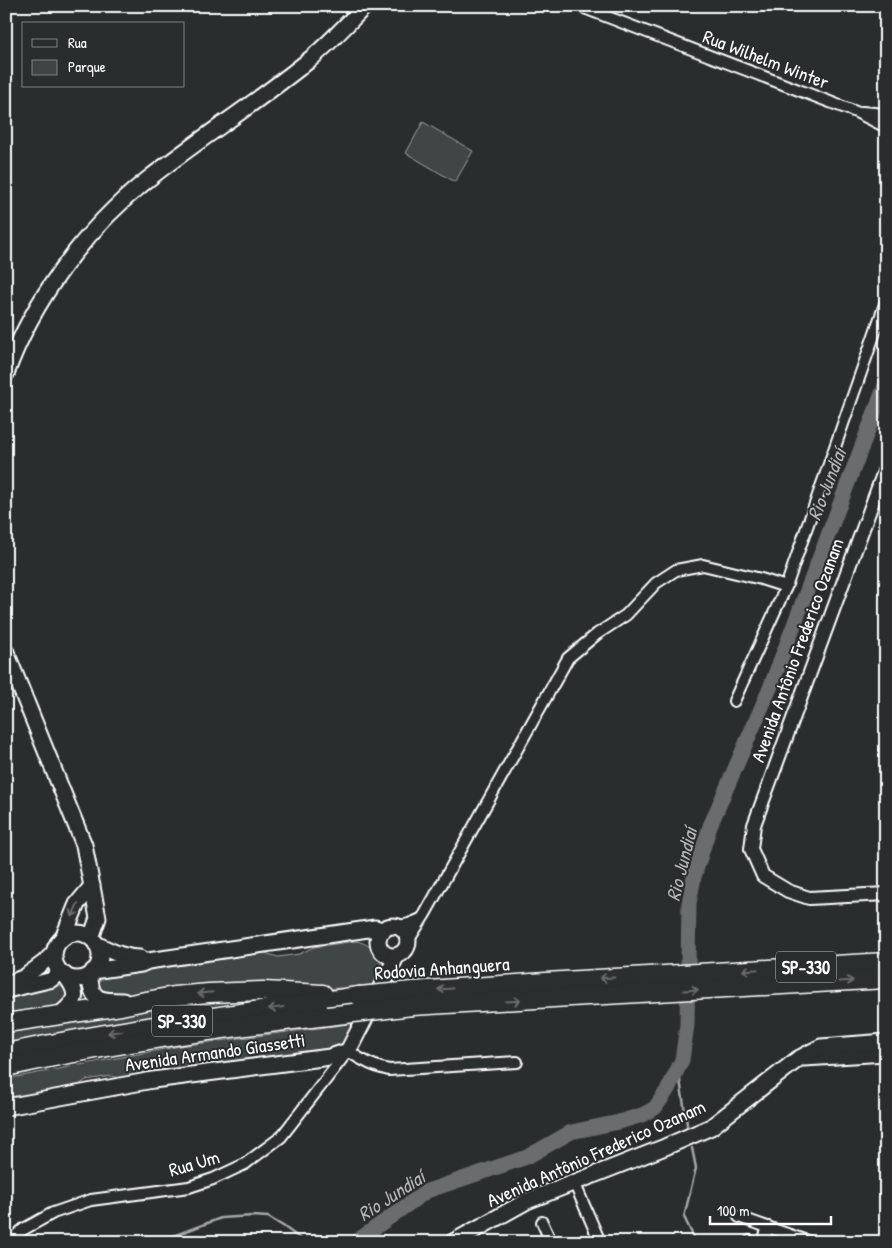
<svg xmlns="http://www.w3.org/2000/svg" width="892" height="1248" font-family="'Patrick Hand',sans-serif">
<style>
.green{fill:#414445;stroke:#a0a2a2}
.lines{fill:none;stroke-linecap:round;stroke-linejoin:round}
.stream{stroke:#a6a7a7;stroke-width:2.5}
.river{stroke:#6a6c6d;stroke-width:15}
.minor-casing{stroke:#fff;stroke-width:14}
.tertiary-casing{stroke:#fff;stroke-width:16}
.secondary-casing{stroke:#fff;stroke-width:18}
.primary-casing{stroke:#fff;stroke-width:19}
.motorway-casing{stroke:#fff;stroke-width:21}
.minor{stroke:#2a2d2e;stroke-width:10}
.tertiary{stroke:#2a2d2e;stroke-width:12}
.secondary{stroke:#2a2d2e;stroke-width:14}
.primary{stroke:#2a2d2e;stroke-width:15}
.motorway{stroke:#2a2d2e;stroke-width:18}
.motorway-bridge-casing{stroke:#fff;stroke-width:21;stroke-linecap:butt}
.motorway-bridge{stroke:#2a2d2e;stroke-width:18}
.oneway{stroke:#6a6c6d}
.labels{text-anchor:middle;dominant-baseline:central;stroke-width:4;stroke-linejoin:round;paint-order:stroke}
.shield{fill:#2a2d2e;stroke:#bfc0c0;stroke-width:1}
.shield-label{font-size:18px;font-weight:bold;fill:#fff}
.street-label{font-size:19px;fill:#fff;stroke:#2a2d2e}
.water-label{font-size:20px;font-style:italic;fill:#b4b6b6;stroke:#2a2d2e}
</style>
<rect width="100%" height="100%" fill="#2a2d2e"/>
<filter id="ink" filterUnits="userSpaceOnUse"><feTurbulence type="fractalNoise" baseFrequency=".02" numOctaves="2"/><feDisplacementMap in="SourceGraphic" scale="10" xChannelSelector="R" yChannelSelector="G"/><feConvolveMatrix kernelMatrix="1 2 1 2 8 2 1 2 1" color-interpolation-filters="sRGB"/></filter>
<g filter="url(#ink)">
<g class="green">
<polygon points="423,122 473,151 455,182 406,153"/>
<path d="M356,941C377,945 386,964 380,984L342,988L126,998L103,995L97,986L104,976L111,973L265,953L278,957L299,954L314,947Z"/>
<path d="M50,985C59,985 66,987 71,994L62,1008L6,1018V996Z"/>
<polygon points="278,999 109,1025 6,1046 6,1030 190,1000"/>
<polygon points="357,1023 348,1041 339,1049 127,1080 111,1076 86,1080 73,1089 6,1101 6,1079 180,1046"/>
</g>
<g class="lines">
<g class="stream">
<polyline points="682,1060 680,1080 688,1131"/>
<polyline points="692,1148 696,1168 684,1217 696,1242"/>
<polyline points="165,1239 221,1218 253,1216 268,1217 283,1226 305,1242"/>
</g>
<polyline class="river" points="355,1242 427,1191 527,1157 571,1132 619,1122 642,1115 655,1108 668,1089 682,1060 687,1025 689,903 694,877 710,826 770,688 886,383"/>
<defs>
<g id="minor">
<polyline points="579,6 856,112 886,127"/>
<polyline points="862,112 886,114"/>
<polyline points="734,701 786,587 886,301"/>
<polyline points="395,927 409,924 421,919"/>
<polyline points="408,941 425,914 568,658 597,634 626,615 656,583 676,570 703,565 761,579 786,587"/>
<polyline points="574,1182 600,1242"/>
<polyline points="739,1217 810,1242"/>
<polyline points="542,1222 551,1242"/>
<polyline points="750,1241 752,1242"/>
<path d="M8,1242L24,1229L53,1213L91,1200L189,1187L213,1179L245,1164L281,1137L348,1051C361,1060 373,1067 389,1070L517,1062"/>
<polyline points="763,1242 768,1227"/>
</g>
<polyline id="tertiary" points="886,466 754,825 751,849 763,876 788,891 809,898 886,894"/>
<g id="secondary">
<polyline points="6,984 24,977 43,963 55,951"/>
<polyline points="9,990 51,980 60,972"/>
</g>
<g id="primary">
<path d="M6,374C32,301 86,228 147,180C199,139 256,103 308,61C328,45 347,24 365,6"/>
<polyline points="6,652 84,845 98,918 91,938"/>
<circle cx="393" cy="941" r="15"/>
<circle cx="77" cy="956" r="23"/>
<polyline points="63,938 77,904 92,886"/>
<path d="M96,944C111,951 123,958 140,958"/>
<polyline points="93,971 141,964 148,961 375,928 384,930"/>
<path d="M90,975C90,1001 100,1001 123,1001"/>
<path d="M58,1016C76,1002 81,995 65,975"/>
<polyline points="804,1058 886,1053"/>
<polyline points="6,1107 153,1080 330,1057 348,1051 392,966 396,956"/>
<polyline points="453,1242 527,1201 665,1147 711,1127 798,1059 821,1047 886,1042"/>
</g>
<g id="motorway">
<polyline points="413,991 546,982 886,962"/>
<polyline points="412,1006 886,979"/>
<polyline points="6,1023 121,1006 140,1002 174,996 209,993 263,991 323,994"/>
<path d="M6,1053C123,1028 241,1013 359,996"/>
<path d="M6,1067C112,1043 220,1028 328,1016"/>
</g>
</defs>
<use href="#minor" class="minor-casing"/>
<use href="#tertiary" class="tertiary-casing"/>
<use href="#secondary" class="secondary-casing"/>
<use href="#primary" class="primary-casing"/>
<use href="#motorway" class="motorway-casing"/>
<use href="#minor" class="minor"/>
<use href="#tertiary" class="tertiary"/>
<use href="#secondary" class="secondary"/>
<use href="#primary" class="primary"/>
<use href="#motorway" class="motorway"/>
<defs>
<g id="motorway-bridge">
<polyline points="359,996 413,991"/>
<polyline points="328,1016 412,1006"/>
</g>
</defs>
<use href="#motorway-bridge" class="motorway-bridge-casing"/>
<use href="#motorway-bridge" class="motorway-bridge"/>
</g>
<defs><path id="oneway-shaft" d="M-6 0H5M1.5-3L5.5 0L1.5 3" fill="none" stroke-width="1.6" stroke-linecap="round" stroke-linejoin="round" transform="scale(1.25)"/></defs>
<g class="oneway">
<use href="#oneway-shaft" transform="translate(75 910) rotate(114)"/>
<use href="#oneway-shaft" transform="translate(750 970) rotate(177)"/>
<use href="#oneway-shaft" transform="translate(607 978) rotate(177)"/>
<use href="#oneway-shaft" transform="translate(846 981) rotate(-3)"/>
<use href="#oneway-shaft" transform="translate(445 989) rotate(176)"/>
<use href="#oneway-shaft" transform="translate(691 990) rotate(-4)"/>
<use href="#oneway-shaft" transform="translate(205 993) rotate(175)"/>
<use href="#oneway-shaft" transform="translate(513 1001) rotate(-3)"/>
<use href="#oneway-shaft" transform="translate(276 1008) rotate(172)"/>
<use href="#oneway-shaft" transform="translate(115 1032) rotate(171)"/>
</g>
</g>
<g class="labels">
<g class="shield">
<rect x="776" y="951.5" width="60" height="31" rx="4"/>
<rect x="152" y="1005.5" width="60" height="31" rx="4"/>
</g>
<g class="shield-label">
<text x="806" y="967">SP-330</text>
<text x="182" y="1021">SP-330</text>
</g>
<g class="street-label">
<text transform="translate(766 59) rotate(21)">Rua Wilhelm Winter</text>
<text transform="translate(797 650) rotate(-70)">Avenida Antônio Frederico Ozanam</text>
<text transform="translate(442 968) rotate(-4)">Rodovia Anhanguera</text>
<text transform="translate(215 1052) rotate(-8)">Avenida Armando Giassetti</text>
<text transform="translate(596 1153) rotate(-24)">Avenida Antônio Frederico Ozanam</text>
<text transform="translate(194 1163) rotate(-16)">Rua Um</text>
</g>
<g class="water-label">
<text transform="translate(826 484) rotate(-69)">Rio Jundiaí</text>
<text transform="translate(681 864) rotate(-76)">Rio Jundiaí</text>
<text transform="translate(391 1195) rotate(-33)">Rio Jundiaí</text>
</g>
</g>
<rect width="892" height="1248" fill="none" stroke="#2a2d2e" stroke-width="25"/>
<rect x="12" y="12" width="867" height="1223" fill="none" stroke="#fff" stroke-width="2" filter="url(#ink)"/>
<rect x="22" y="22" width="162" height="65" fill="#2a2d2e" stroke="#7f8182"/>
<rect x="32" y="39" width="25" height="8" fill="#2a2d2e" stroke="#7f8182"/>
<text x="68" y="48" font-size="15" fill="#ffffff">Rua</text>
<rect x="32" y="60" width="25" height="15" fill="#414445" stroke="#7f8182"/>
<text x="68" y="72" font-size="15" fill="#ffffff">Parque</text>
<path d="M710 1216v8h121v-8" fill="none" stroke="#ffffff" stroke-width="2.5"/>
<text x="717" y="1216" font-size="15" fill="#ffffff" stroke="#2a2d2e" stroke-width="4" paint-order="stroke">100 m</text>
</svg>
